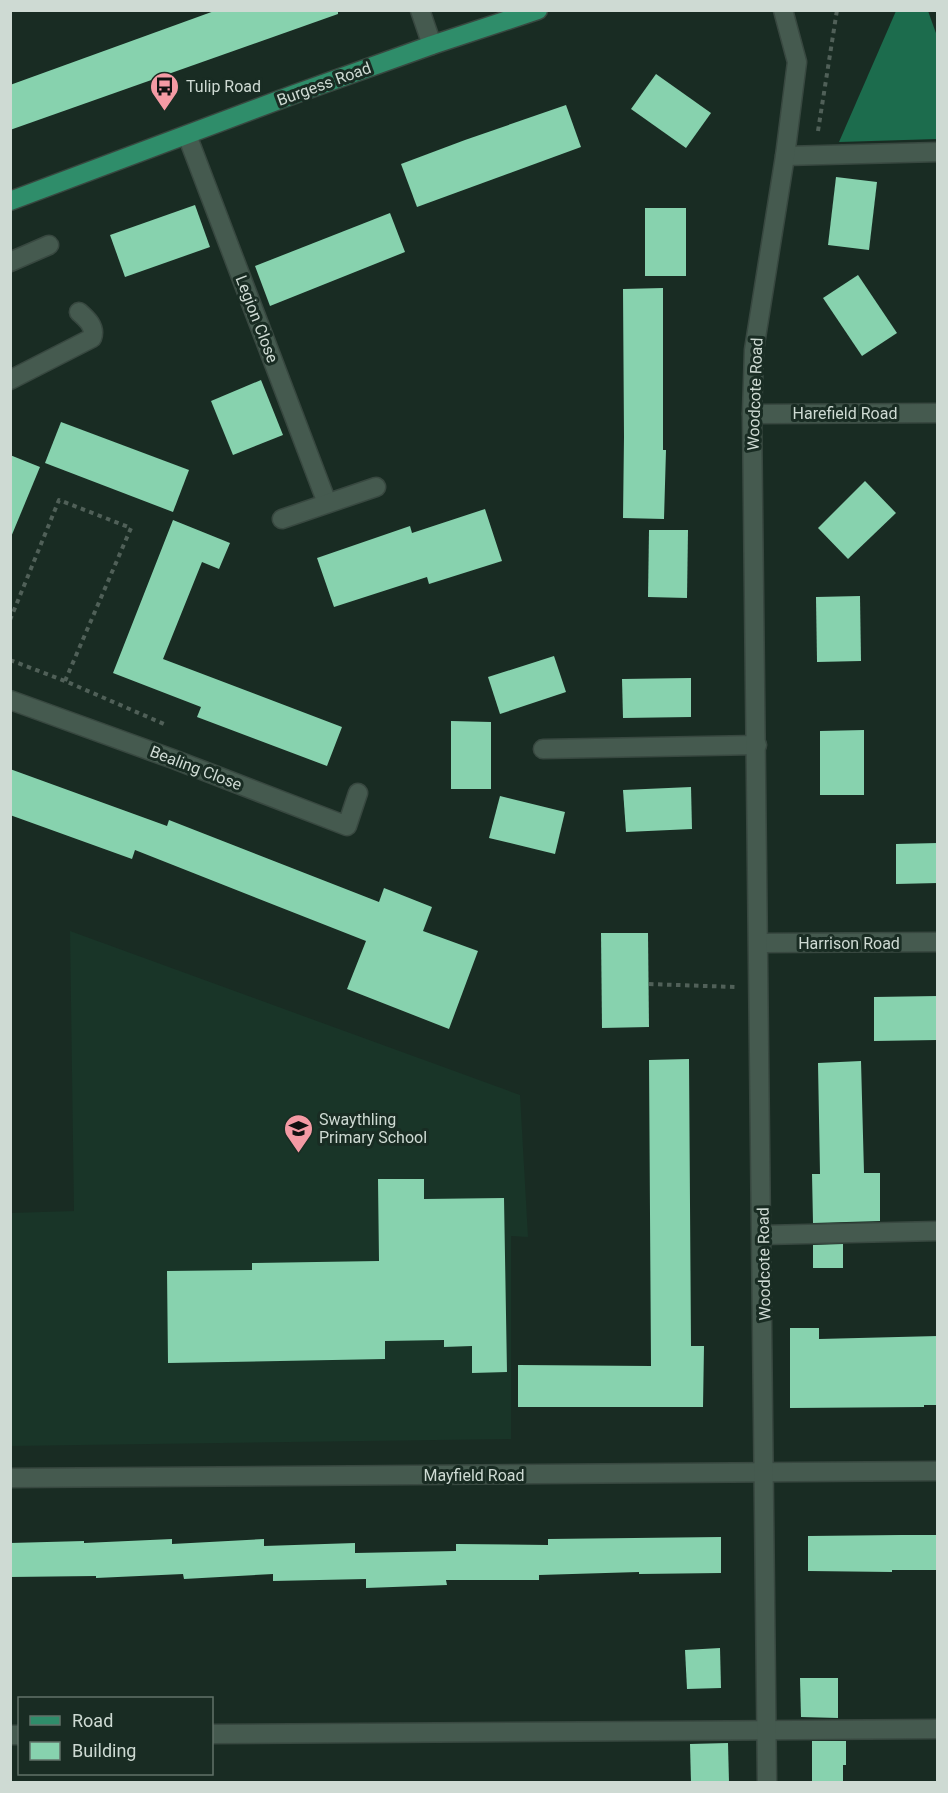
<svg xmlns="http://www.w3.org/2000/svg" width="948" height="1793" font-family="Roboto,sans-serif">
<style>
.built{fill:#193528}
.forest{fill:#1c6c4d}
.building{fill:#87d2ae}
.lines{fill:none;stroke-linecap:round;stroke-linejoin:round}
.minor-casing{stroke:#384840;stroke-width:21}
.major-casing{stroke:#384840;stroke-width:21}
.path{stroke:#506058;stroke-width:4;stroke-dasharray:4.5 4.5;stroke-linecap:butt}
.minor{stroke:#455a4f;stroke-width:18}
.major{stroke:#2f8d6a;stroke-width:18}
.labels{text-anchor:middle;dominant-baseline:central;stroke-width:6;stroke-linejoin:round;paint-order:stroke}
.street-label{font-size:16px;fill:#cedad3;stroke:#192c23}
.poi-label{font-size:16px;fill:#cedad3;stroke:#192c23;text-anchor:start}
</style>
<rect width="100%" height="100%" fill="#192c23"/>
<polygon class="built" points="70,931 520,1095 528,1237 511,1236 511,1439 11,1446 10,1213 74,1211"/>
<polygon class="forest" points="896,11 928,11 937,36 937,139 839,142"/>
<g class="building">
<polygon points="217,10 338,10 338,14 10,130 10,85"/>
<polygon points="656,74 711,113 686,148 631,109"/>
<polygon points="566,105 581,147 417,207 401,164 465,140"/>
<polygon points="836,177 877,182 869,250 828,245"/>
<polygon points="195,205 210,247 125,277 110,235"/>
<rect x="645" y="208" width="41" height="68"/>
<polygon points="390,213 405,252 270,306 255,266"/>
<polygon points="858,275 897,333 862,356 823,298"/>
<polygon points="663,288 663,450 666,450 664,519 623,518 624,437 623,289"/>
<polygon points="261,380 283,435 233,455 211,401"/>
<polygon points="61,422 189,470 173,512 45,463"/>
<polygon points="10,455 40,467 11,537 10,537"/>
<polygon points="865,481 896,513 848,559 818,528"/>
<polygon points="485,509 502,561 429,584 427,577 334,607 317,558 410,526 412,533"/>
<polygon points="173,520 230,543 219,569 202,562 163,659 342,727 327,766 197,717 201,707 113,673"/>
<polygon points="649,530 688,530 687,598 648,597"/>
<polygon points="860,596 861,661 817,662 816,597"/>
<polygon points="554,656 566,692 500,714 488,677"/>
<polygon points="691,678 691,717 623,718 622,679"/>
<polygon points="451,721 491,722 491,789 451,789"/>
<polygon points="864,730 864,795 820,795 820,731"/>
<polygon points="10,769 167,826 169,820 379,902 384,888 432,907 423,931 478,951 449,1029 347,989 366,941 135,850 132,859 10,815"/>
<polygon points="691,787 692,829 626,832 623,790"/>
<polygon points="500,796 565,812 555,854 489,838"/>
<polygon points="938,843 938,883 896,884 896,844"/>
<polygon points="601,933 648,933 649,1027 602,1028"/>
<polygon points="938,996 938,1040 874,1041 874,997"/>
<polygon points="689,1059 691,1346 704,1346 703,1407 518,1407 518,1365 651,1366 649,1060"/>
<polygon points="861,1061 864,1173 880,1173 880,1221 813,1223 812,1174 820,1174 818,1063"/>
<polygon points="378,1179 424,1179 424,1199 504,1198 507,1372 472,1373 472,1346 444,1347 444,1340 385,1341 385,1359 168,1363 167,1271 252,1270 252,1263 379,1261"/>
<polygon points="843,1244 843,1268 813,1268 813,1245"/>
<polygon points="790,1328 819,1328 819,1339 938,1336 938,1405 924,1405 924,1407 790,1408"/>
<polygon points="901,1535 938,1535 938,1570 892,1570 892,1572 808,1571 808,1536"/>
<polygon points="721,1537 721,1573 639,1574 639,1572 539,1575 539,1580 446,1580 447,1585 366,1588 366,1579 273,1581 273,1574 184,1579 183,1574 96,1578 96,1576 10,1577 10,1543 84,1541 84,1543 172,1539 172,1544 264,1539 264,1546 355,1543 355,1553 456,1551 456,1544 548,1545 548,1539"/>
<polygon points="720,1648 721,1688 687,1689 685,1650"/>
<polygon points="800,1678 838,1678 838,1718 801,1717"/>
<polygon points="812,1741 846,1741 846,1765 843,1765 843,1782 812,1782"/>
<polygon points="728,1743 729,1782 691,1782 690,1744"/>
</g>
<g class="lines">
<defs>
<g id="minor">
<polyline points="420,10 432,45"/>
<polyline points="187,135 327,503"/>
<polyline points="785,156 938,152"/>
<polyline points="10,262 49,245"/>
<path d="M10,380L92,338C96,327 87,319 79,312"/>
<polyline points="752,414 938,413"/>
<polyline points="282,519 376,487"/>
<polyline points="10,700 173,759 347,826 358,793"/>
<polyline points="543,749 757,745"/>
<polyline points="761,943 938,942"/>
<polyline points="764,1235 938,1231"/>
<polyline points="10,1478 938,1471"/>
<polyline points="212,1734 938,1729"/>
<polyline points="10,1735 20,1735"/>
<path d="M767,1782C766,1326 759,870 752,414L754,350L785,156L797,62L783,10"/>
</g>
<polyline id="major" points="10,201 295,94 432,45 538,10"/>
</defs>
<use href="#minor" class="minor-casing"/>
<use href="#major" class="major-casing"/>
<g class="path">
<polyline points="818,131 837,10"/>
<polyline points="10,620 59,500 131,528 65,681"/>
<polyline points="10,660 65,681 164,724 165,728"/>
<polyline points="649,984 735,987"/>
</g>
<use href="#minor" class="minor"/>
<use href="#major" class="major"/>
</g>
<defs>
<symbol id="bus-pin" viewBox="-11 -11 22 30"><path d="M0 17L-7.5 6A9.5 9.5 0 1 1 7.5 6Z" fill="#f49aa4" stroke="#192c23"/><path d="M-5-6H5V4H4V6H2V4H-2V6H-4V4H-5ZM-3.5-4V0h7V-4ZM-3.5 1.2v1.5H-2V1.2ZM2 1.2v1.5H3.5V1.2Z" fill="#111"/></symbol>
<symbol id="school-pin" viewBox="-11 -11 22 30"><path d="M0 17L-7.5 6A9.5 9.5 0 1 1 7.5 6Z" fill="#f49aa4" stroke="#192c23"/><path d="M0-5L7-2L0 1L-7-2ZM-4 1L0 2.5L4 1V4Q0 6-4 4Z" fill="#111"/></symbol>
</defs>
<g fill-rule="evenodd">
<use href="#bus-pin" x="148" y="70" width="33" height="45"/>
<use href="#school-pin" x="282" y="1112" width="33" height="45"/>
</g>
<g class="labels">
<g class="street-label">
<text transform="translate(324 84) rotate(-20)">Burgess Road</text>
<text transform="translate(257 319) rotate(69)">Legion Close</text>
<text transform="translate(755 394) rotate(-88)">Woodcote Road</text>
<text x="845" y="413">Harefield Road</text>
<text transform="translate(196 768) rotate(21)">Bealing Close</text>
<text x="849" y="943">Harrison Road</text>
<text transform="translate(764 1264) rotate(-91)">Woodcote Road</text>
<text x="474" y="1475">Mayfield Road</text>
</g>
<g class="poi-label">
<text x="186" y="86">Tulip Road</text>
<text x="319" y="1119">Swaythling<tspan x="319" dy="18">Primary School</tspan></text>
</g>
</g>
<rect width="948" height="1793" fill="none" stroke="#cedad3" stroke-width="24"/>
<rect x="18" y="1697" width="195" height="78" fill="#192c23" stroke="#617269" stroke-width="1.5"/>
<rect x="30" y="1716" width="30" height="9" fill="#2f8d6a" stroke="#617269" stroke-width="1.5"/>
<text x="72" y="1727" font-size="18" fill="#cedad3">Road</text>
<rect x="30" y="1742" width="30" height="18" fill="#87d2ae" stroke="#617269" stroke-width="1.5"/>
<text x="72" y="1757" font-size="18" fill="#cedad3">Building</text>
</svg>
